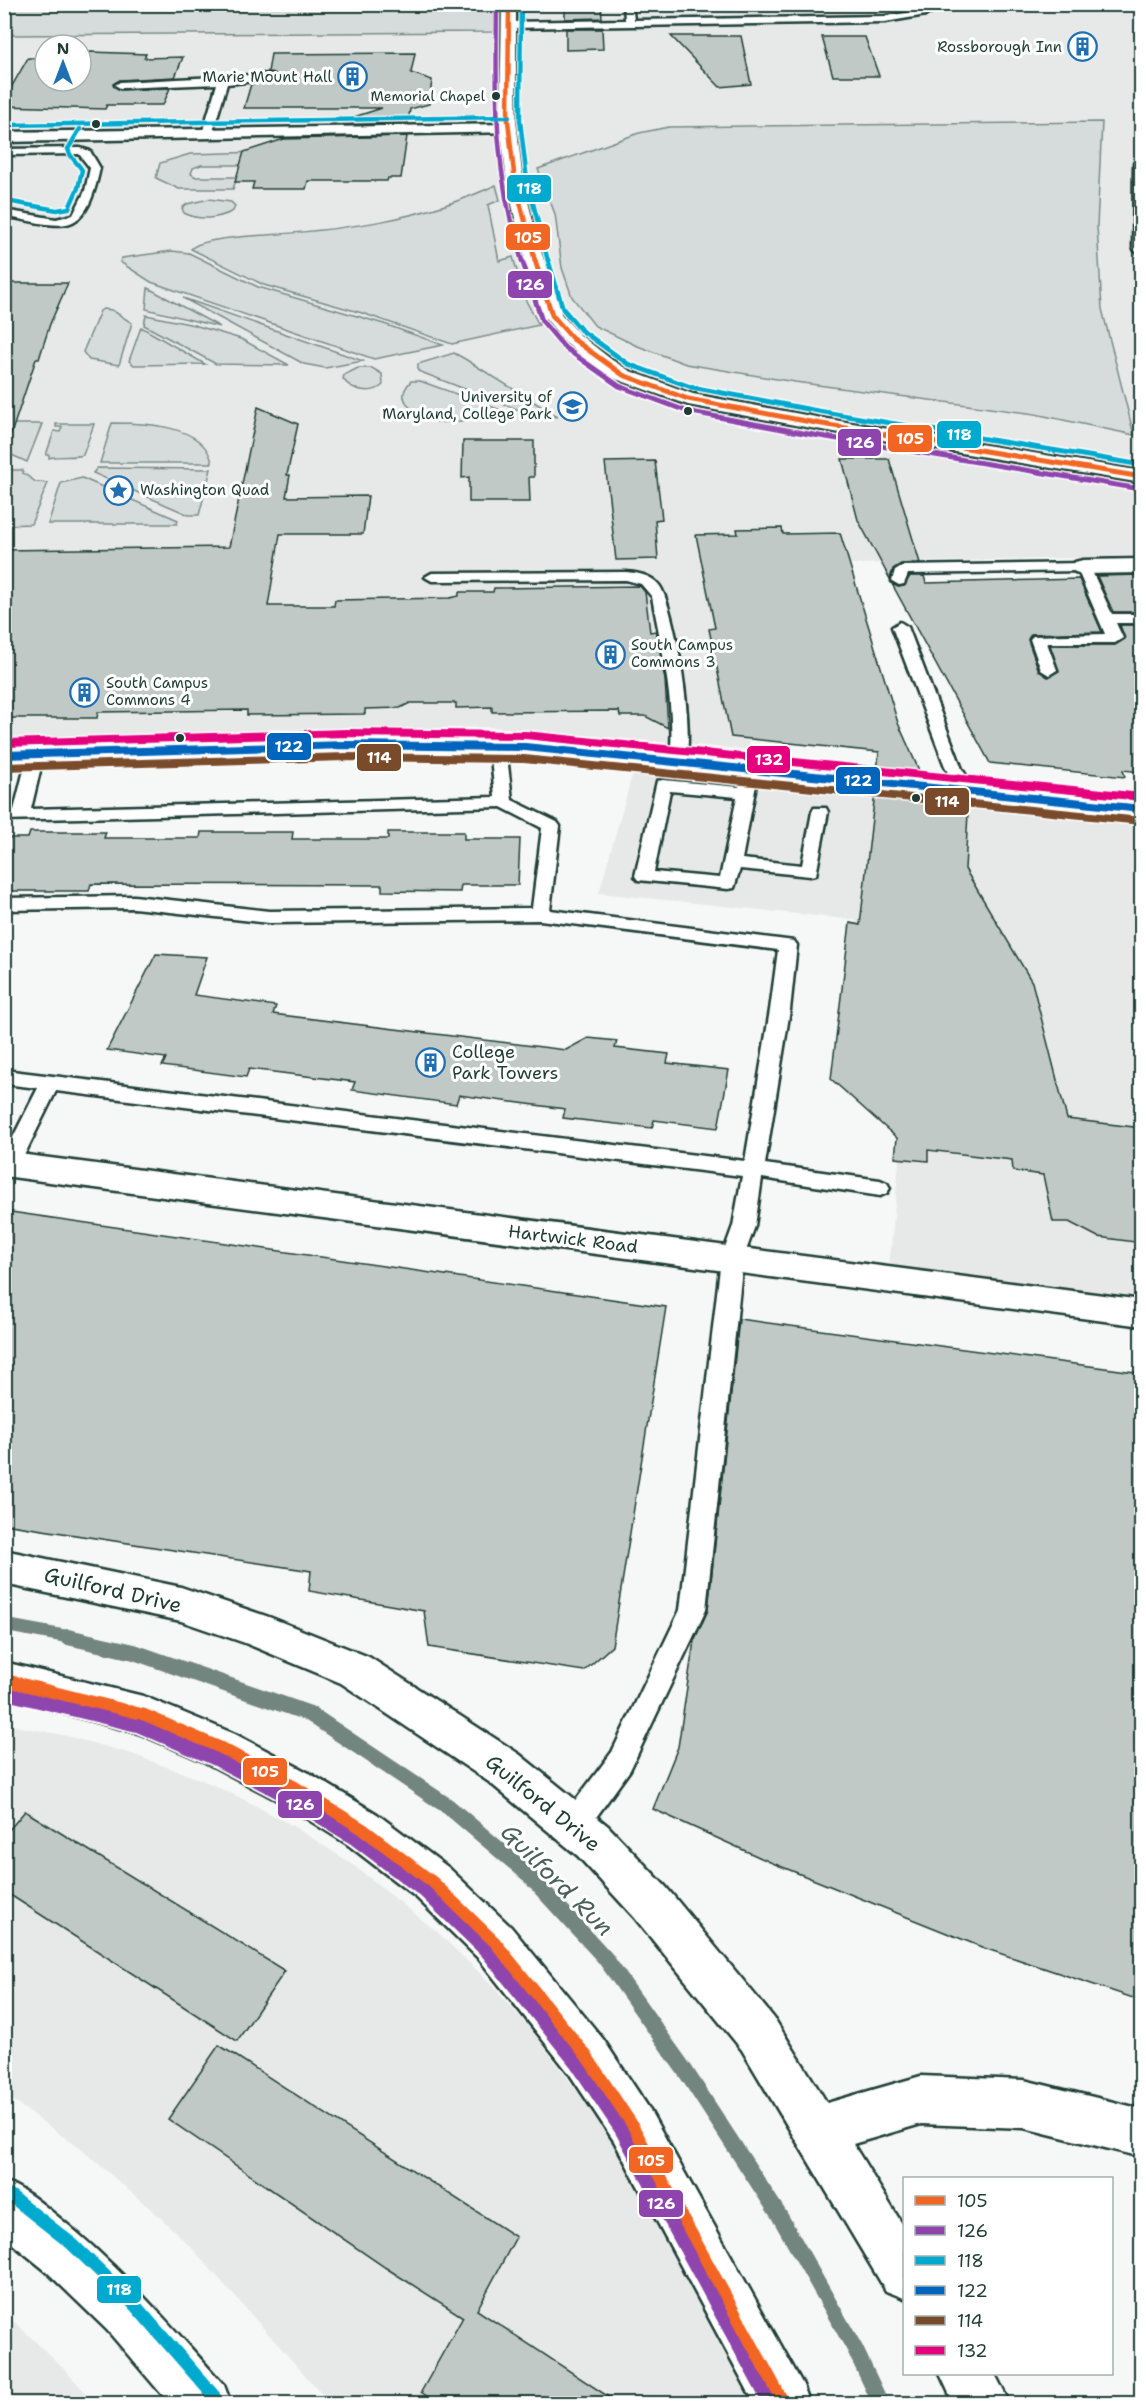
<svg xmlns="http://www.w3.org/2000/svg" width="1146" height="2408" font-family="'Shantell Sans',sans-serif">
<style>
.built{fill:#e6e9e8;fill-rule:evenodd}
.green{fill:#d6dcdb;stroke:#7a8c88;stroke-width:1.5}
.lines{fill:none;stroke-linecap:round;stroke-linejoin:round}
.stream-far1{stroke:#72857f;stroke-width:13}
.stream{stroke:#72857f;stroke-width:16}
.building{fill:#c0c9c6;stroke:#1f3d34;stroke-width:1.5}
.lane-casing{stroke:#1f3d34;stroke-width:5}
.street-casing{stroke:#1f3d34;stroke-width:5}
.secondary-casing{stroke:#1f3d34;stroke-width:5}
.primary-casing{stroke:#1f3d34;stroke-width:5}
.lane{fill:#fff;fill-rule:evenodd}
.street{fill:#fff;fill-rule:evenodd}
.secondary{fill:#fff;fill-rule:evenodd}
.primary{fill:#fff;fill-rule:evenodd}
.bus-1-far2-casing{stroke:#fff;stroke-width:7}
.bus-1-far1-casing{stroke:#fff;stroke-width:8}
.bus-1-casing{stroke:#fff;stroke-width:17}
.bus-2-far2-casing{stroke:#fff;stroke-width:7}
.bus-2-far1-casing{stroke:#fff;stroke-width:8}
.bus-2-casing{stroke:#fff;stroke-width:17}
.bus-3-far2-casing{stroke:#fff;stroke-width:7}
.bus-3-far1-casing{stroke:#fff;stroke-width:8}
.bus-3-casing{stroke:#fff;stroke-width:17}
.bus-4-casing{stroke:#fff;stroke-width:11}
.bus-5-casing{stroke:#fff;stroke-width:11}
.bus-6-casing{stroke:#fff;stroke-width:11}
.bus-1-far2{stroke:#f26522;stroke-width:4.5}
.bus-1-far1{stroke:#f26522;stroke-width:5}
.bus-1{stroke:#f26522;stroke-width:13}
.bus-2-far2{stroke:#8e44ad;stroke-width:4.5}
.bus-2-far1{stroke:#8e44ad;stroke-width:5}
.bus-2{stroke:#8e44ad;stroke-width:13}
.bus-3-far2{stroke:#00a9ce;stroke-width:4.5}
.bus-3-far1{stroke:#00a9ce;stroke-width:5}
.bus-3{stroke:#00a9ce;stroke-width:13}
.bus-4{stroke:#0065bd;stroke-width:8}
.bus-5{stroke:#7a4b2a;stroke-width:8}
.bus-6{stroke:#e5007d;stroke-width:8}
.bus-dot{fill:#1f3d34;stroke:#fff;stroke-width:2}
.labels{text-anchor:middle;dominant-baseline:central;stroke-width:6;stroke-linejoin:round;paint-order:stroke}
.far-bus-label{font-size:14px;fill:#1f3d34;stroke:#fff;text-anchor:end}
.far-poi-label{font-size:15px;fill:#1f3d34;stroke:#fff;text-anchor:end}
.poi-label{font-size:18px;fill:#1f3d34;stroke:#fff;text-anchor:start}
.street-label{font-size:18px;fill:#1f3d34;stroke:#fff}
.near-street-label{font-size:21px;fill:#1f3d34;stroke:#fff}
.near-water-label{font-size:24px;font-style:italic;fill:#49615a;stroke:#fff}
.line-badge{stroke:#fff;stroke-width:2}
.badge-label{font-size:16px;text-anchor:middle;font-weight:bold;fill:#fff}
</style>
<rect width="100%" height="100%" fill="#f6f7f7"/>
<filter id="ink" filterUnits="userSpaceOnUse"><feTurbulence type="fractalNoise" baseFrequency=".0167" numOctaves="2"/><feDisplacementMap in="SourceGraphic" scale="12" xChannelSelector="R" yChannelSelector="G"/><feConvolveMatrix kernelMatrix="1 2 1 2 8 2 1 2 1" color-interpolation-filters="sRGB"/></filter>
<g filter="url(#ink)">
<g class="built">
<path d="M4,5H1141V95L1133,157L1134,212L1142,257L1141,556L709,568L751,750L493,727L5,738ZM45,45H81V81H45Z"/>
<polygon points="637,758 1141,809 1141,1313 888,1280 901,1141 834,1082 856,920 599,893"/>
<polygon points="4,1724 63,1735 129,1753 202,1780 243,1799 293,1826 352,1864 436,1931 490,1983 533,2032 598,2119 771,2403 330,2403 190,2246 160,2217 81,2149 5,2095"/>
<polygon points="4,2312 63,2368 95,2403 5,2403"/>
</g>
<g class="green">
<polygon points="4,5 493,5 494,32 5,35"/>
<polygon points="1102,122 1097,226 1102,309 1134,435 1035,414 795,382 686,364 635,345 595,326 572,297 562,268 555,214 538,169 639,133 669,127"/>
<polygon points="263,152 240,165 201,165 193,168 191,174 196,177 237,177 233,189 179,189 156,178 160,163 190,154"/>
<path d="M496,185L500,200L488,205L499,261L513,257L525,299L539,325L452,344L362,313L264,285L191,249C200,238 252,236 267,235C347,229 421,220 496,185Z"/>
<path d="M209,199L231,202L235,206L233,211C218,219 199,221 184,213L182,208L187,204Z"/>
<polygon points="172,251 189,253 258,287 384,324 443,345 374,359 151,282 120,262 122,258"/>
<polygon points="148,288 220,327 146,309"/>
<polygon points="183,298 363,361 325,368 304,364"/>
<polygon points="103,309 112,310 132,323 119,365 89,360 83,352 100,311"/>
<polygon points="146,315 194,325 241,339 289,365 216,364 144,325"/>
<polygon points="141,327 205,364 134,365 129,361"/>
<polygon points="454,353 465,359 558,417 527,413 418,371 418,364"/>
<path d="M358,368H372L382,374L383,385C372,395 352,391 343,379L344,375Z"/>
<path d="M411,381H420L504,411L498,414C468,419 425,435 406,402C401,394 405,388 411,381Z"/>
<path d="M112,423C143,423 205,424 212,463H100Z"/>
<polygon points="5,424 42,424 27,462 5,452"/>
<path d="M56,424H94L83,455C74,458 61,455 49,458V455H46L54,431L60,432L62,427H56Z"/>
<polygon points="97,468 211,469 199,515 189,515 93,473"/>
<polygon points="5,470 23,470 23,473 36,482 48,483 31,524 5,525"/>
<polygon points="82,478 178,520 177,524 48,524 61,483"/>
</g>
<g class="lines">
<polyline class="stream-far1" points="4,1625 75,1638"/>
<polyline class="stream" points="68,1637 134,1652 310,1714 449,1807 528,1874 605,1958 686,2072 779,2215 855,2349 881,2404"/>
</g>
<g class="building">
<polygon points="565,4 601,4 602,18 565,19"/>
<polygon points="566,29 602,29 603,49 566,50"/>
<polygon points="671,36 741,36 751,84 720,87"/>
<polygon points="822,37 865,37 879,76 833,76"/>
<polygon points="90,52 146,54 144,58 183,57 175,77 120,80 113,84 120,90 170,88 163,105 107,105 105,109 4,106 4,100 28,58 45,58 45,81 81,81 81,54 89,54"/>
<polygon points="415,53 411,73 432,80 429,104 410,109 408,123 329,125 382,108 244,108 251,84 275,81 279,79 278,75 268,72 271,54"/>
<polygon points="407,136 401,178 388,178 387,181 308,181 306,189 252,189 254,182 235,182 244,152 284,139"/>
<polygon points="4,283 68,283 50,324 39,359 36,359 11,434 4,433"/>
<polygon points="258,407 298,424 287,475 290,475 286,497 368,496 363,534 280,534 268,606 334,606 335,600 450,598 459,596 459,592 493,592 494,588 640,586 645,592 650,632 656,631 665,680 668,728 645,716 620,716 619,711 492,712 492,707 456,708 456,703 410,703 400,708 365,709 365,714 247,715 247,710 98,712 97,718 4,718 4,550 229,547"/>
<polygon points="463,441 534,441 534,477 529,477 530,502 469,502 469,477 462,478"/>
<polygon points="842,459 889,459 920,563 901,564 893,569 890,579 858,520"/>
<polygon points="655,461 662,519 655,520 658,559 616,560 605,462"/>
<polygon points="782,528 783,534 840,533 898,723 922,777 877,772 879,752 731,737 709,629 715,628 696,535 738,534 737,529"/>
<polygon points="1142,575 1142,612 1113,612 1097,576"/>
<polygon points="910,576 924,576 926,583 1079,579 1102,632 1031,634 1028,640 1039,671 1048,677 1059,671 1050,645 1115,645 1125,639 1120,625 1142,625 1142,772 1123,770 1125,777 990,763 892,584 898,587 904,586"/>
<polygon points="875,792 931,798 937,810 968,813 965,869 1032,982 1067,1119 1142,1128 1142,1243 1098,1237 1069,1222 1053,1222 1043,1175 1013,1171 1012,1160 928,1150 928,1161 895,1158 897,1138 831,1079 850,923 860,925"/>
<polygon points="30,832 106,832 104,838 200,838 201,832 293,832 292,839 388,839 388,832 464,832 464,839 520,839 518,885 461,885 460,892 382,891 382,885 91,884 89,891 4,891 4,838 28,838"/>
<polygon points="156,954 207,957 194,995 276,1006 273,1014 566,1050 588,1038 617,1041 615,1048 669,1054 667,1063 729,1070 718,1128 654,1120 652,1128 563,1118 565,1109 459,1095 456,1104 352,1090 355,1082 249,1069 246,1077 162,1066 166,1058 107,1050"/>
<polygon points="4,1211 666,1307 612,1646 584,1671 429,1647 424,1611 309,1591 311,1571 4,1524"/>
<polygon points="739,1319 1142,1373 1142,2001 984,1948 770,1862 653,1809 678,1747 694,1641 708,1610"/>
<polygon points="25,1811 285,1971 237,2041 4,1891 4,1836"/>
<polygon points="219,2045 516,2237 477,2310 618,2403 437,2403 421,2392 463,2317 386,2268 168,2119"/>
</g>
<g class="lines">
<defs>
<g id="lane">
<polygon points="624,4 632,4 634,20 885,16 921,11 933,4 945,4 926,15 885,22 509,28 505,25 509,22 625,20"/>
<polygon points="272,74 277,77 275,79 227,84 212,134 207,137 202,134 217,84 120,88 115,85 120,82"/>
<path d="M80,148L90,151L100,168C85,239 66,228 4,216V210L56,219L73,215L85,191L90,168L79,154L4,155V149Z"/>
<polygon points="1083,563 1090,567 1112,614 1142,614 1142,623 1116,623 1123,638 1115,643 1047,643 1057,670 1049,675 1041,670 1030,639 1033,636 1105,634 1078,571 908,574 904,584 899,585 892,581 895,570 902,566"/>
<path d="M626,572C638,573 651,575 659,585C675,605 697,743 684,764L678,766L670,761C676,705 662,651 652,597L641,584L626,580L432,581L425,577L432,573Z"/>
<polygon points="900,622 908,627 962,769 976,791 974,795 962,795 946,769 892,627"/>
<polygon points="498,742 506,747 512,800 557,822 560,826 550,910 794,941 797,945 790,1010 765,1164 880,1180 887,1183 890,1188 887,1193 880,1196 762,1178 755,1226 743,1259 706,1610 630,1770 584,1834 574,1838 564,1834 560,1825 564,1816 612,1752 680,1610 721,1259 733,1226 742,1176 56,1091 17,1170 10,1172 4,1171 4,1155 38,1088 4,1084 4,1070 745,1161 770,1010 778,950 540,920 269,923 134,908 4,910 4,898 134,896 269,911 532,908 542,828 501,807 4,820 4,810 14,810 28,754 36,749 44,754 31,809 495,797 490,747"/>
<path d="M751,764L759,769L742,859L802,865L812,812L814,808H826L828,812L816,875L810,876L740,869L734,888L728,889L638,880L635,876L657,781L663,780L739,787L743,769ZM670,791L737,797L720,878L654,872Z"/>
</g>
<g id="street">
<polygon points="509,124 517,129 515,132 4,142 4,132"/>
<polygon points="1142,559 1142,573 1083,574 1075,572 1072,567 1075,562 1083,560"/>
<polygon points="4,1152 1142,1300 1142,1326 4,1176"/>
<polygon points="4,1550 181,1587 269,1617 369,1657 519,1754 608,1826 666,1887 774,2018 827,2103 921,2076 1024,2080 1142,2109 1142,2157 1024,2128 921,2124 853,2144 904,2227 904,2298 886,2291 742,2050 634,1917 578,1856 489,1782 341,1683 245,1643 181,1621 4,1584"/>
<polygon points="4,1662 143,1696 235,1734 309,1773 377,1814 449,1868 511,1927 603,2039 648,2107 803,2385 810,2404 755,2404 614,2141 569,2073 479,1959 417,1898 347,1844 279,1801 205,1762 138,1733 4,1698"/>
<path d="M4,2181C25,2189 40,2202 57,2216C120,2266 171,2326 224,2385L231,2404H170L107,2330L46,2271L4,2237Z"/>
<polygon points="940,2374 995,2374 1010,2404 954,2404"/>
</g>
<g id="secondary">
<polygon points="502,4 516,4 516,121 523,182 539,245 561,314 580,335 612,360 630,371 693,394 816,417 1142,471 1142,483 816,429 688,405 616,379 598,368 566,343 543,315 521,245 507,182 500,121"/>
<polygon points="346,737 525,739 1142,801 1142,817 525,755 346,753 4,763 4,747"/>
</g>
<polygon id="primary" points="1142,158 1142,253 1136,252 1133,248 1134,163"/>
</defs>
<use href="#lane" class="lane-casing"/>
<use href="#street" class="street-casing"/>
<use href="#secondary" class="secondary-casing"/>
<use href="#primary" class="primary-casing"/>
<use href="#lane" class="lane"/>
<use href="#street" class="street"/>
<use href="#secondary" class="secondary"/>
<use href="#primary" class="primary"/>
<defs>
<polyline id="bus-1-far2" points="509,4 508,121 515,182 535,261"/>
<polyline id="bus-1-far1" points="535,260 552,315 573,339 623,375 688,399 816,423 1142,477"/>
<polyline id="bus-1" points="4,1680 143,1715 220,1748 294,1787 362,1829 433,1883 495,1943 586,2056 631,2124 784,2404"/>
<path id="bus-2-far2" d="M497,4C496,95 493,173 522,261"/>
<polyline id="bus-2-far1" points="522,260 542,321 565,348 619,386 686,411 814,435 1140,489"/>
<polyline id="bus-2" points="4,1693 139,1726 215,1759 288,1797 355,1839 425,1892 486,1951 576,2063 621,2130 770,2404"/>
<g id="bus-3-far2">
<polyline points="521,4 520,120 527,180 548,261"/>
<polyline points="4,125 509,117"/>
<path d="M6,201L57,210L69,208L78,188L82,170C77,162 70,158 68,149L80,129"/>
</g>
<polyline id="bus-3-far1" points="548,260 563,309 581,330 628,364 691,387 818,411 1142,465"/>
<polyline id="bus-3" points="11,2196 72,2244 133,2303 214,2396"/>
<polyline id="bus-4" points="4,755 346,745 525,747 1142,809"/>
<polyline id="bus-5" points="4,767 346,757 524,759 1141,821"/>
<polyline id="bus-6" points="4,743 346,733 525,735 1142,797"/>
</defs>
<use href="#bus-1-far2" class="bus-1-far2-casing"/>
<use href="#bus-1-far1" class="bus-1-far1-casing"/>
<use href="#bus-1" class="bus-1-casing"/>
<use href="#bus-2-far2" class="bus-2-far2-casing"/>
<use href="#bus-2-far1" class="bus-2-far1-casing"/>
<use href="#bus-2" class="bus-2-casing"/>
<use href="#bus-3-far2" class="bus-3-far2-casing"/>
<use href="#bus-3-far1" class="bus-3-far1-casing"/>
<use href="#bus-3" class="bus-3-casing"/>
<use href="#bus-4" class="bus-4-casing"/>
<use href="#bus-5" class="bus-5-casing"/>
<use href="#bus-6" class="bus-6-casing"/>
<use href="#bus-1-far2" class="bus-1-far2"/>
<use href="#bus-1-far1" class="bus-1-far1"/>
<use href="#bus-1" class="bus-1"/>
<use href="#bus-2-far2" class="bus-2-far2"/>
<use href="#bus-2-far1" class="bus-2-far1"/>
<use href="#bus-2" class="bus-2"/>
<use href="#bus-3-far2" class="bus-3-far2"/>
<use href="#bus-3-far1" class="bus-3-far1"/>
<use href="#bus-3" class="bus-3"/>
<use href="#bus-4" class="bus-4"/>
<use href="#bus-5" class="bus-5"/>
<use href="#bus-6" class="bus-6"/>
</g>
</g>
<defs>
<symbol id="building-ring" viewBox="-11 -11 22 22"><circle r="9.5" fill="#fff" stroke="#1f6fb2" stroke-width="1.5"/><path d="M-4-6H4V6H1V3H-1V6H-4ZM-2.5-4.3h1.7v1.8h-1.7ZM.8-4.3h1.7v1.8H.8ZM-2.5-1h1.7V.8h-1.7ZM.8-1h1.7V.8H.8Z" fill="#1f6fb2"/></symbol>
<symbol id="university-ring" viewBox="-11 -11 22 22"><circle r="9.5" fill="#fff" stroke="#1f6fb2" stroke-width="1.5"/><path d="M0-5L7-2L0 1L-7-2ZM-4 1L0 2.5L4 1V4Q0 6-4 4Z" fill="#1f6fb2"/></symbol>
<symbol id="sight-ring" viewBox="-11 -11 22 22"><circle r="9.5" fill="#fff" stroke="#1f6fb2" stroke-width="1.5"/><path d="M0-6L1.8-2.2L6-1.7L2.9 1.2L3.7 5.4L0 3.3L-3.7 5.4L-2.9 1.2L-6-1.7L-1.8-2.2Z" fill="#1f6fb2"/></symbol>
</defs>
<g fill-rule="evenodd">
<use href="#building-ring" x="1066" y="30" width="33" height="33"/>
<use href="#building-ring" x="336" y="60" width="33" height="33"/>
<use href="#university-ring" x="556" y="390" width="33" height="33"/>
<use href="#sight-ring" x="102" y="474" width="33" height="33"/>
<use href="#building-ring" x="594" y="638" width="33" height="33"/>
<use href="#building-ring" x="68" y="676" width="33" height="33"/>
<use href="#building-ring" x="414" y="1046" width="33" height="33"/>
</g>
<g class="bus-dot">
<circle cx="496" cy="96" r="5"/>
<circle cx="96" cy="124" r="5"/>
<circle cx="688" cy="411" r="5"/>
<circle cx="180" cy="738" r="5"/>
<circle cx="916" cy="798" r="5"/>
</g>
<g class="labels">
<g class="far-bus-label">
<text x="485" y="96">Memorial Chapel</text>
</g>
<g class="far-poi-label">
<text x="1062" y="47">Rossborough Inn</text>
<text x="332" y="77">Marie Mount Hall</text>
<text x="552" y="397">University of<tspan x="552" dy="17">Maryland, College Park</tspan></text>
<text x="140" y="490" text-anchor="start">Washington Quad</text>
<text x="631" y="645" text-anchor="start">South Campus<tspan x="631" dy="17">Commons 3</tspan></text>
<text x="106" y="683" text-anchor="start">South Campus<tspan x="106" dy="17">Commons 4</tspan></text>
</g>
<g class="poi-label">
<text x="452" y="1052">College<tspan x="452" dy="21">Park Towers</tspan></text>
</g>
<g class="street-label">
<text transform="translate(573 1239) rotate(7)">Hartwick Road</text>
</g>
<g class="near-street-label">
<text transform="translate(113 1590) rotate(13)">Guilford Drive</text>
<text transform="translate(543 1803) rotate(39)">Guilford Drive</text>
</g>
<g class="near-water-label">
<text transform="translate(557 1880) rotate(45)">Guilford Run</text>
</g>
</g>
<g class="line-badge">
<rect x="506" y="174" width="46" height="29" rx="6" fill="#00a9ce"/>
<rect x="505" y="223" width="46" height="28" rx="6" fill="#f26522"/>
<rect x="507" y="270" width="46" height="29" rx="6" fill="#8e44ad"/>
<rect x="936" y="420" width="46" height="29" rx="6" fill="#00a9ce"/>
<rect x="887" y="424" width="46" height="29" rx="6" fill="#f26522"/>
<rect x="837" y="428" width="45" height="29" rx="6" fill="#8e44ad"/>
<rect x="266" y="732" width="46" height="29" rx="6" fill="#0065bd"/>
<rect x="356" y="743" width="46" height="29" rx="6" fill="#7a4b2a"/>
<rect x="746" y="745" width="45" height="29" rx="6" fill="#e5007d"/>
<rect x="835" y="766" width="46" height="29" rx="6" fill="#0065bd"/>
<rect x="924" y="787" width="46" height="29" rx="6" fill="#7a4b2a"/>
<rect x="242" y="1757" width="46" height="29" rx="6" fill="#f26522"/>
<rect x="277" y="1790" width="46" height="29" rx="6" fill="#8e44ad"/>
<rect x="628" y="2146" width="46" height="28" rx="6" fill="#f26522"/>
<rect x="638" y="2189" width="46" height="29" rx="6" fill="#8e44ad"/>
<rect x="96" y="2275" width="46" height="29" rx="6" fill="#00a9ce"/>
</g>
<g class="badge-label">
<text x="529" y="194">118</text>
<text x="528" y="243">105</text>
<text x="530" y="290">126</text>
<text x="959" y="440">118</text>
<text x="910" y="444">105</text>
<text x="860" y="448">126</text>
<text x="289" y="752">122</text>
<text x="379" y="763">114</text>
<text x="769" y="765">132</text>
<text x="858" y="786">122</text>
<text x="947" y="807">114</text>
<text x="265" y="1777">105</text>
<text x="300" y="1810">126</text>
<text x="651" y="2166">105</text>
<text x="661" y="2209">126</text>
<text x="119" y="2295">118</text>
</g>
<rect width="1146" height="2408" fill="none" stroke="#fff" stroke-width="24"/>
<rect x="12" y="12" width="1122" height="2384" fill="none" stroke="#1f3d34" stroke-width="2" filter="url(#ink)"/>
<rect x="903" y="2177" width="210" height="198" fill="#ffffff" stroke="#a5b1ae" stroke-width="1.5"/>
<rect x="915" y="2196" width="30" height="9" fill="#f26522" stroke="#a5b1ae" stroke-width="1.5"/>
<text x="957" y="2207" font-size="18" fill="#1f3d34">105</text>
<rect x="915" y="2226" width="30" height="9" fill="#8e44ad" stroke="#a5b1ae" stroke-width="1.5"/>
<text x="957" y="2237" font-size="18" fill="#1f3d34">126</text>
<rect x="915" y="2256" width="30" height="9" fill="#00a9ce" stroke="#a5b1ae" stroke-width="1.5"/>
<text x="957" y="2267" font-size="18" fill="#1f3d34">118</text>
<rect x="915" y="2286" width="30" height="9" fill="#0065bd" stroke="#a5b1ae" stroke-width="1.5"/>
<text x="957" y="2297" font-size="18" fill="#1f3d34">122</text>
<rect x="915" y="2316" width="30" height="9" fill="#7a4b2a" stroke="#a5b1ae" stroke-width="1.5"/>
<text x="957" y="2327" font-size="18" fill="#1f3d34">114</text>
<rect x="915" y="2346" width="30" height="9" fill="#e5007d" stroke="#a5b1ae" stroke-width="1.5"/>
<text x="957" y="2357" font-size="18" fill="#1f3d34">132</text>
<g transform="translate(63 63)"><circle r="28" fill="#ffffff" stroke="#a5b1ae" stroke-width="1.5"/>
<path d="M0-4.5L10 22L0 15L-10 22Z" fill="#1f6fb2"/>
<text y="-9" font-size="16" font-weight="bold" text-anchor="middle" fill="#1f3d34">N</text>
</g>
</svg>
